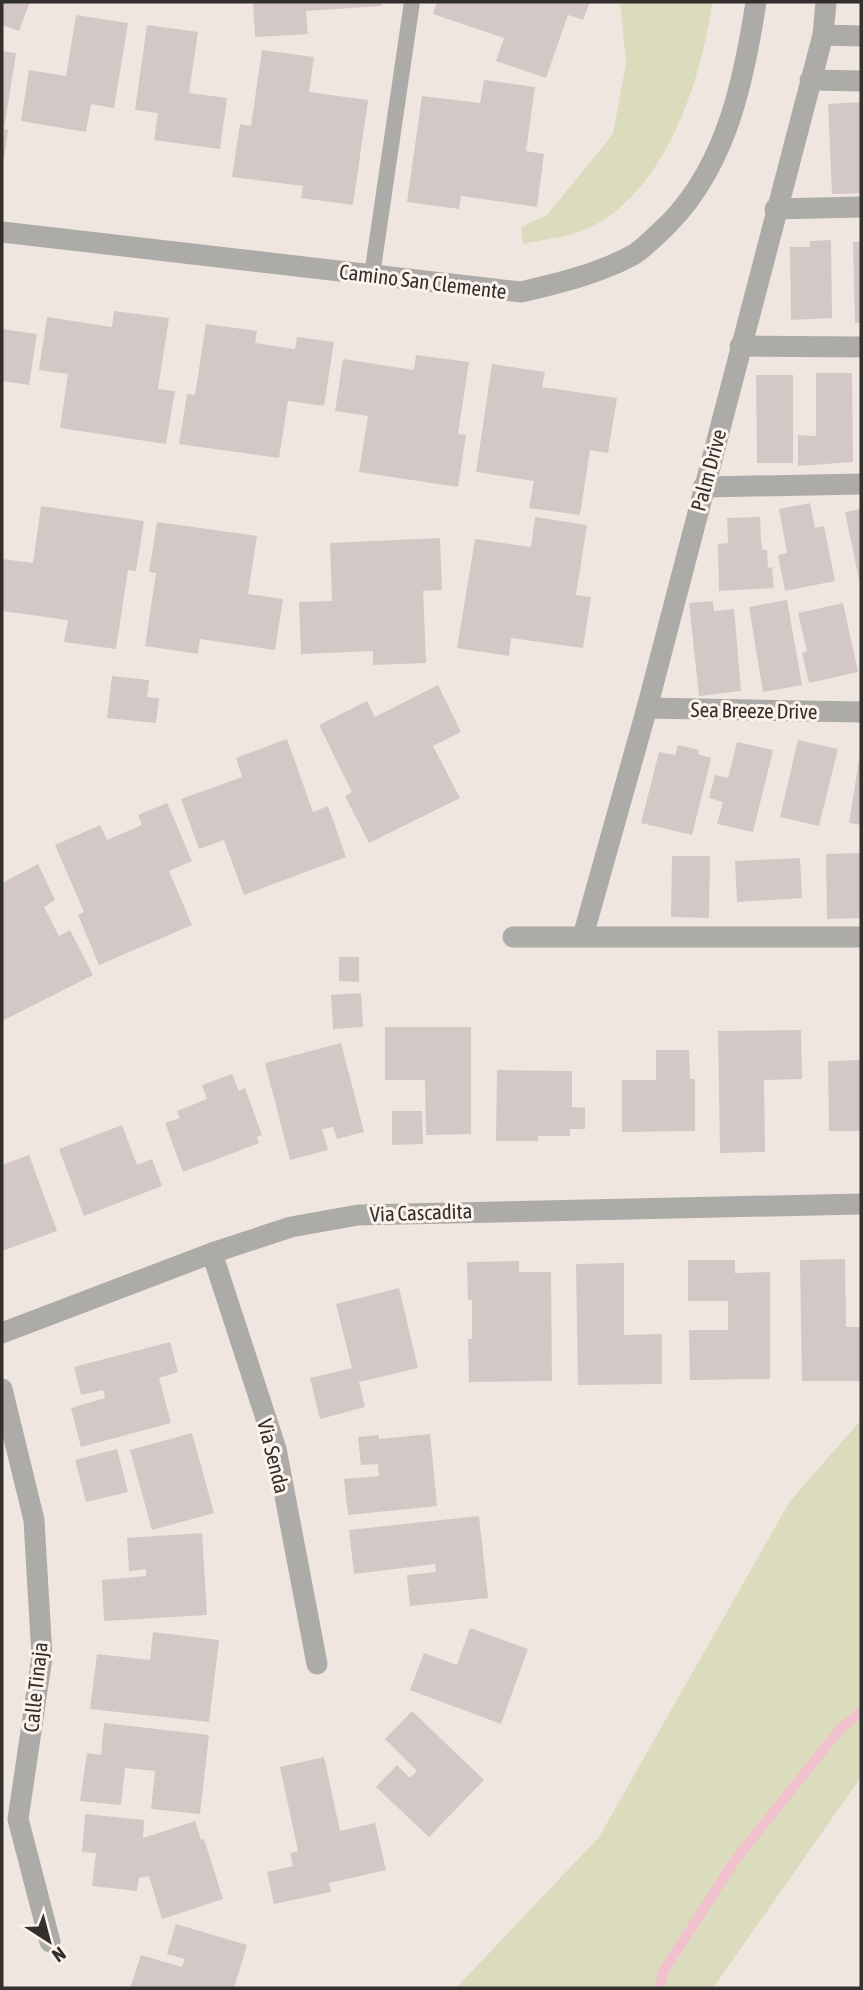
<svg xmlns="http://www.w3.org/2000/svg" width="863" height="1990" font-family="'Asap Condensed',sans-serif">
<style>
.green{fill:#dbdbbd}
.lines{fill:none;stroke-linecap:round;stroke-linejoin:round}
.stream{stroke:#f1c2ce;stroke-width:10}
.building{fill:#d4c8c6}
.service{stroke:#adaba7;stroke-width:16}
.minor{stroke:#adaba7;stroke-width:21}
.tertiary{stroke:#adaba7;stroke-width:21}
.labels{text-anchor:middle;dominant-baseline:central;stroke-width:6;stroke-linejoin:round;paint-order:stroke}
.street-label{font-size:21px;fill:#332f2d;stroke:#fdf3ed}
</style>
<rect width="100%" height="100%" fill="#f0e6e0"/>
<g class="green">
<path d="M620,2H712C702,79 666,190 591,227C572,237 544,239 523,244L521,227L547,215L613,134L626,63Z"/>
<polygon points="861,1420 861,1777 713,1988 456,1988 599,1837 790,1501"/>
</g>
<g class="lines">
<polyline class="stream" points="660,1988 663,1972 735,1860 840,1729 861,1712"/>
</g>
<g class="building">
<polygon points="2,2 30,2 19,31 2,25"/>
<polygon points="253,2 381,2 382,6 306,11 308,34 255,37"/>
<polygon points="437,2 590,2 583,20 568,15 546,78 496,61 504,38 433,14"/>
<polygon points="76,15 128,23 114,108 91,104 86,132 21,121 29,70 66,76"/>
<polygon points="147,25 198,32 189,93 227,98 220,149 154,140 158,113 135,110"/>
<polygon points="262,50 314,57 309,92 368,100 353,205 301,198 303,186 232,177 240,124 251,126"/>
<polygon points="2,51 16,53 4,129 8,130 3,165"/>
<polygon points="484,80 535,87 526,151 544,154 537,207 461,196 459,209 407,202 422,96 480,103"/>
<polygon points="861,102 861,193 832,194 828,104"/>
<polygon points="831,240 832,318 791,320 790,247 810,247 810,241"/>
<polygon points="853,242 861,242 861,323 855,323"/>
<polygon points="114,311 169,318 158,389 175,391 166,444 60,428 68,374 39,370 47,317 112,327"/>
<polygon points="206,324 257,331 255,343 295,349 297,337 334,342 324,406 288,401 279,458 179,444 187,394 195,395"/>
<polygon points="2,329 37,334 29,385 2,381"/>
<polygon points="416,355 469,362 458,434 466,435 458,487 359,472 368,416 335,411 343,359 414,370"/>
<polygon points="492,364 545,372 542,387 617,398 608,453 590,450 580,515 529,508 534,481 476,472"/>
<polygon points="816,373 852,373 853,462 798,466 798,435 816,436"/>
<polygon points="756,375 793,375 793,463 757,463"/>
<polygon points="810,503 815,528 824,526 835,581 785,591 778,555 787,553 779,509"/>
<polygon points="41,506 144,521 136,571 128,570 116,649 64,642 68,620 2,611 3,559 33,563"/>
<polygon points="861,509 861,583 860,584 845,512"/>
<polygon points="535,517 587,525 576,595 591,597 583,648 511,638 509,656 457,648 475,539 531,547"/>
<polygon points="760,517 761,541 763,550 767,550 768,568 772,567 774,588 719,591 718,544 728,543 727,518"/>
<polygon points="157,522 257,536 248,594 283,599 275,650 200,639 198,654 145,646 156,573 149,572"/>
<polygon points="440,538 442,590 423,591 426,663 373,665 373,651 301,654 299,602 332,601 330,543"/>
<polygon points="787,600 802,685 763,692 749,607"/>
<polygon points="713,601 714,611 734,609 741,691 699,696 689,603"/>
<polygon points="843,603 858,672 809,683 802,653 807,651 798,613"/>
<polygon points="112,676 149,680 147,697 159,698 156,723 107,718"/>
<polygon points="438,685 461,732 433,746 460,798 369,843 345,796 352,792 319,725 367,701 375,717"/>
<polygon points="287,739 313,812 328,806 346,857 244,895 224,840 199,849 181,799 242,777 236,758"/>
<polygon points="798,740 838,749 819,826 780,817"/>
<polygon points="737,742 773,750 753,832 717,824 723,802 709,798 715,775 728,778"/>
<polygon points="678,745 699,750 698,754 711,758 692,835 641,823 659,752 675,755"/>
<polygon points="860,754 861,754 861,825 849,823"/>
<polygon points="167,803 192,861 169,871 192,925 99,965 78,915 84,912 55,845 100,825 107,840 142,825 138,815"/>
<polygon points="861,853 861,918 827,919 826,854"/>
<polygon points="672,856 710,856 709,918 671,917"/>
<polygon points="800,858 802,898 737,902 735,861"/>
<polygon points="38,864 55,900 44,907 59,936 70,930 93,975 2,1021 2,883"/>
<polygon points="339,957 359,957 359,982 339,981"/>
<polygon points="361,993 363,1027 333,1029 331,995"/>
<polygon points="385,1027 471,1027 471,1134 426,1135 425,1080 385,1080"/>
<polygon points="801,1030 802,1079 764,1080 765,1152 720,1153 718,1031"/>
<polygon points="341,1043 364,1132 337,1139 333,1127 322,1129 328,1150 290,1160 265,1063"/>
<polygon points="656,1050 689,1050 690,1079 695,1079 695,1131 622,1132 622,1080 656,1080"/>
<polygon points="861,1060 861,1131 829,1131 828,1061"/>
<polygon points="497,1070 572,1071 572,1107 585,1108 585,1129 570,1129 570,1136 538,1136 538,1141 496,1141"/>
<polygon points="232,1074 239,1091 245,1088 262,1135 257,1137 259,1143 183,1172 165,1123 180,1118 177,1111 207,1099 202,1085"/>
<polygon points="392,1111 422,1111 423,1144 392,1145"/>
<polygon points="122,1125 137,1165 152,1159 162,1186 84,1216 59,1149"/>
<polygon points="29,1155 57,1231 2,1251 2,1165"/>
<polygon points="845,1259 846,1327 861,1327 861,1381 802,1381 800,1260"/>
<polygon points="688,1260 735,1260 735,1273 770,1272 770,1379 690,1380 689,1330 728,1330 728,1301 688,1301"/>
<polygon points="519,1261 519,1272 551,1272 552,1381 469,1382 468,1339 472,1339 472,1300 468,1300 467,1262"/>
<polygon points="624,1263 624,1335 662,1334 662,1384 578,1385 576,1264"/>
<polygon points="399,1288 418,1368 359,1382 365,1407 320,1419 310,1378 352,1368 336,1304"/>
<polygon points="170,1342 178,1372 159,1378 171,1423 81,1447 71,1408 105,1398 103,1390 81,1395 74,1367"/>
<polygon points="192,1433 214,1513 152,1530 130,1450"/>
<polygon points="430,1434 437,1506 348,1515 344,1479 379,1476 378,1464 361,1465 358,1437 379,1435 379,1439"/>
<polygon points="117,1449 128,1492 86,1502 75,1460"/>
<polygon points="479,1516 488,1598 410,1606 407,1575 436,1572 435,1564 354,1574 349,1530"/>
<polygon points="202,1533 207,1615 104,1621 102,1580 146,1576 146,1569 129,1571 127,1538"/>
<polygon points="470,1628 528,1649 501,1724 410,1690 424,1653 457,1665"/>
<polygon points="153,1632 219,1640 209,1722 90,1709 97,1654 150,1660"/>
<polygon points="412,1711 484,1780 429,1837 376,1787 397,1765 410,1778 417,1771 385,1739"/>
<polygon points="104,1723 209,1735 200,1814 151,1809 155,1771 125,1768 121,1805 80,1801 87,1753 101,1755"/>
<polygon points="324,1757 340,1831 375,1823 386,1870 329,1883 331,1892 274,1904 267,1872 293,1866 290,1853 298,1851 280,1767"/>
<polygon points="85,1814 144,1820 143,1838 195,1821 201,1840 204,1839 223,1899 162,1919 149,1876 139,1878 137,1891 92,1886 96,1853 82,1852"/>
<polygon points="176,1924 247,1945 234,1988 130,1988 141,1955 182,1967 185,1959 167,1954"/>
</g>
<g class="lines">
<polyline class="service" points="372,275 412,2"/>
<g class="minor">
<polyline points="823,35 861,36"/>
<polyline points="810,80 861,81"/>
<polyline points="775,209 861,207"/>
<polyline points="740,346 861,347"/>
<polyline points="703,487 861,484"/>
<polyline points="647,708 861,712"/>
<polyline points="583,936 647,708 823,35 826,2"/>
<polyline points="513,937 861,937"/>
<polyline points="212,1253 276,1449 317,1664"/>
<polyline points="2,1389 34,1520 42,1657 18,1819 50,1942"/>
</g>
<g class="tertiary">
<path d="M2,232L521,292C559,283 598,274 633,255C642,250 650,241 658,234C724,175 743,87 756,2"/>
<polyline points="2,1333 212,1253 291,1227 358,1215 861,1204"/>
</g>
</g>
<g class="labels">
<g class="street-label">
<text transform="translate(423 281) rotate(7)">Camino San Clemente</text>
<text transform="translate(708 470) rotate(-75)">Palm Drive</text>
<text transform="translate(754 710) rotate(1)">Sea Breeze Drive</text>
<text transform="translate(421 1212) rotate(-2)">Via Cascadita</text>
<text transform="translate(274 1456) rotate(76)">Via Senda</text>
<text transform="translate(35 1687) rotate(-84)">Calle Tinaja</text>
</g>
</g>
<rect width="863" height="1990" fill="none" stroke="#332f2d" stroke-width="7"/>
<g transform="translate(49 1941) rotate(144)" stroke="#fdf3ed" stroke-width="5" paint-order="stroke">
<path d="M0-5L12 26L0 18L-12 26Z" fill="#332f2d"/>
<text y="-10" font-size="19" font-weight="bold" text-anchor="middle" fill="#332f2d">N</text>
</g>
</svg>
